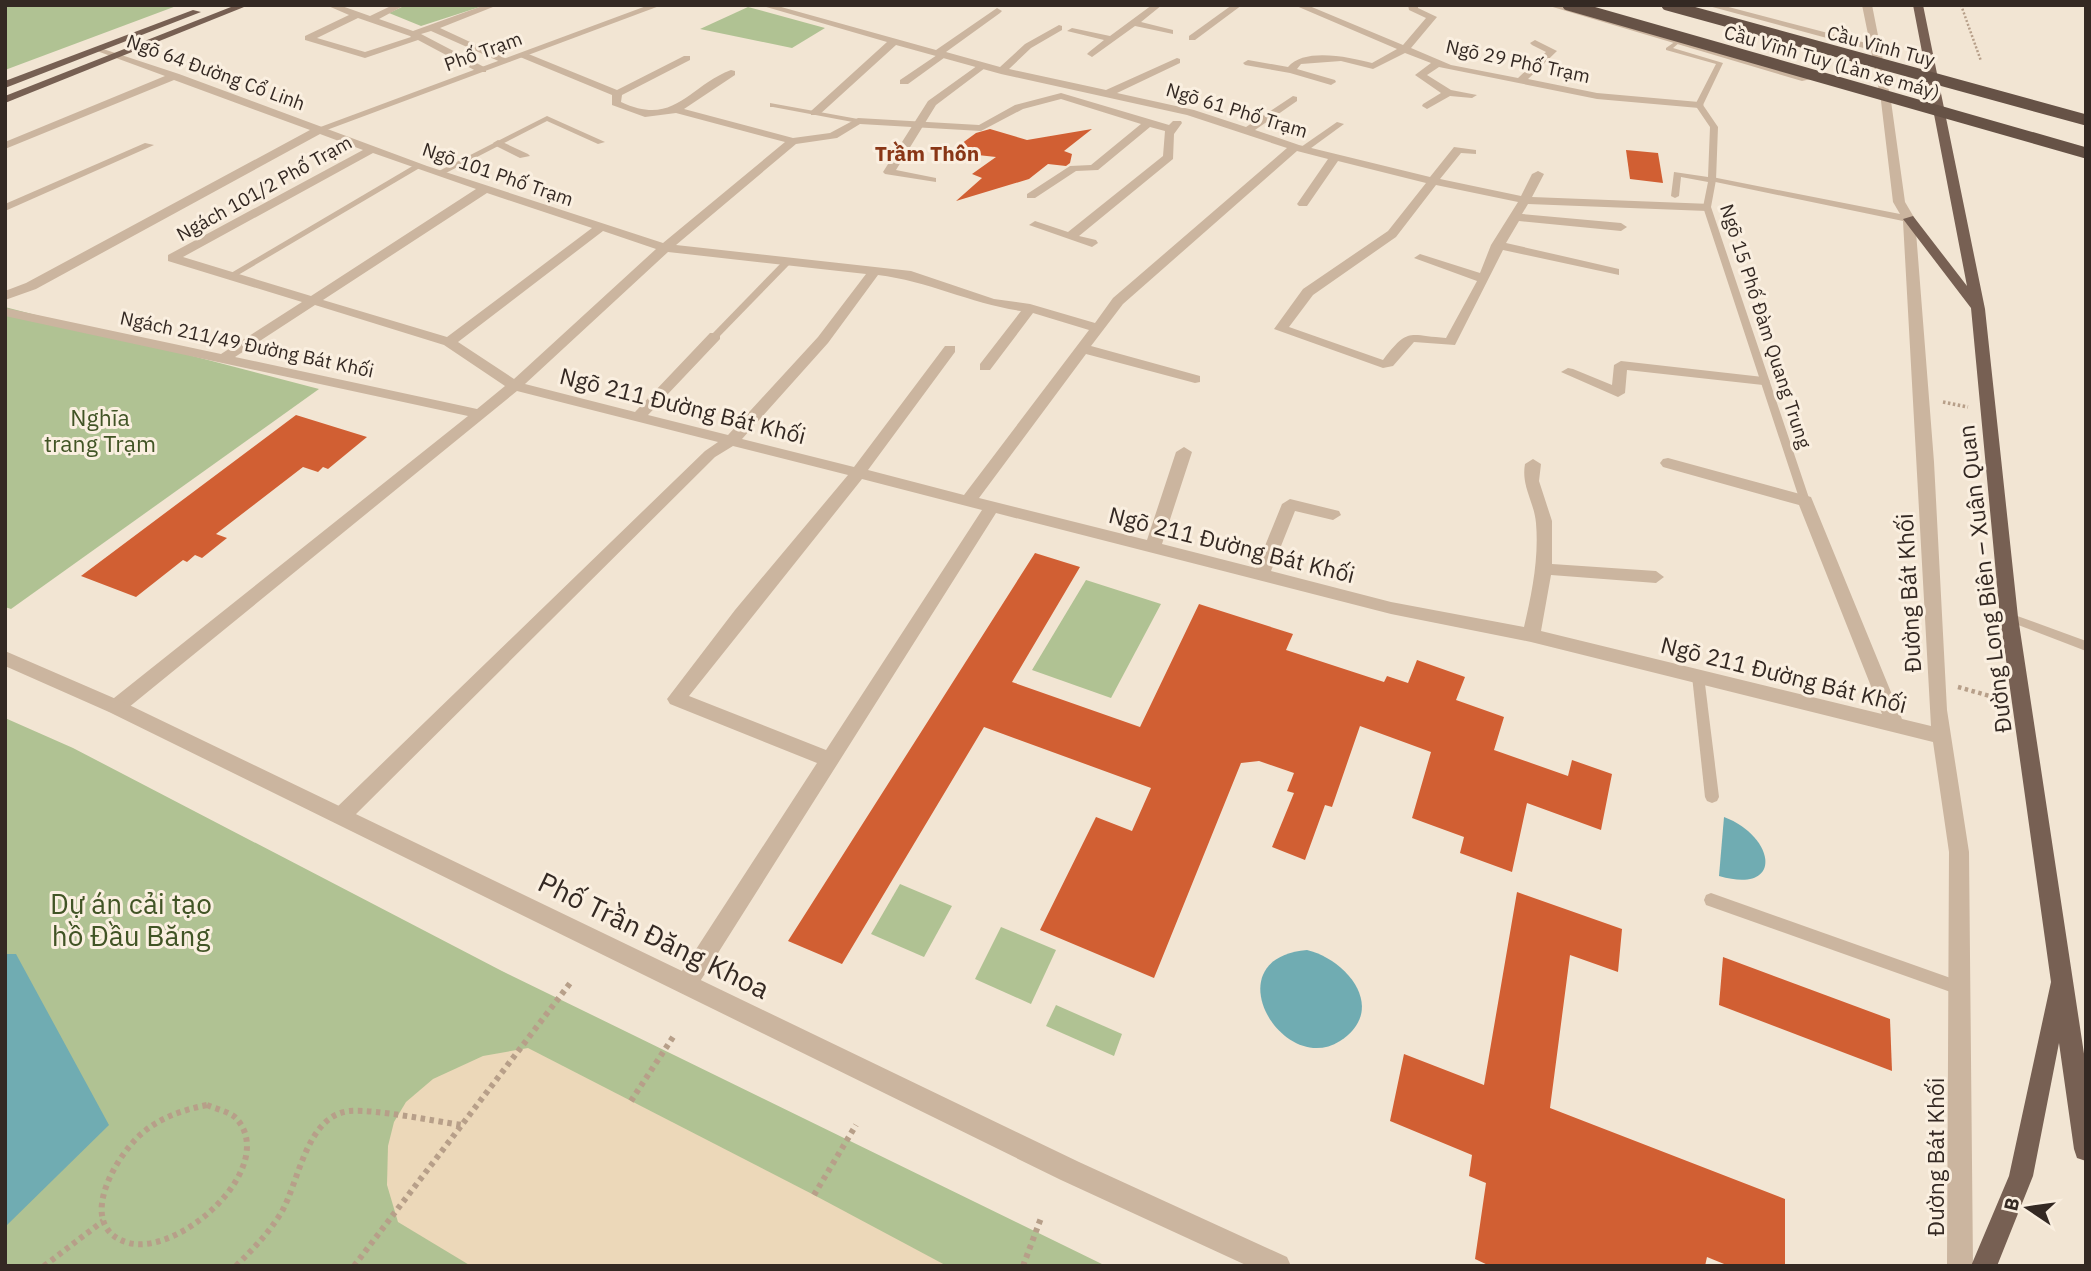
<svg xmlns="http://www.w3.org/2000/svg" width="2091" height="1271" font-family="'IBM Plex Sans',sans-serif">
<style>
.green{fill:#b0c293}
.plaza{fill:#ecd8b9}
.water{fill:#70acb2}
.building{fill:#d15f33}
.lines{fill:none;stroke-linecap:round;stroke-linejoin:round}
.path-far3{stroke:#b79f89;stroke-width:2.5;stroke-dasharray:2 2;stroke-linecap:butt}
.path-far2{stroke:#b79f89;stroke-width:3.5;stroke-dasharray:2.5 2.5;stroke-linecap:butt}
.path-far1{stroke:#b79f89;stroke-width:4.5;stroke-dasharray:3.5 3.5;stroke-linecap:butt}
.path{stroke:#b79f89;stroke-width:6;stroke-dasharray:4.5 4.5;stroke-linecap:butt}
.service{fill:#cbb59f;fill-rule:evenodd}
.pedestrian{fill:#cbb59f;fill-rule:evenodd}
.minor{fill:#cbb59f;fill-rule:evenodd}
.tertiary{fill:#cbb59f;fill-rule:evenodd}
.primary{fill:#776053;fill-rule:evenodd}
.trunk-bridge{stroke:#665246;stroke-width:11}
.labels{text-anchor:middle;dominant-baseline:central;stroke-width:6;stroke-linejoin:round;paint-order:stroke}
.far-street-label{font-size:19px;fill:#342923;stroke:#faefe0}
.far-neighbourhood-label{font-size:21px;font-weight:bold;fill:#893616;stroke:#faefe0}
.street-label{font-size:23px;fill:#342923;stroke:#faefe0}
.park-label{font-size:23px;fill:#415425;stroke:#faefe0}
.near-park-label{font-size:28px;fill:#415425;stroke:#faefe0}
.near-street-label{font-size:28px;fill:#342923;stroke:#faefe0}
</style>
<rect width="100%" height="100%" fill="#f2e5d3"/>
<g class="green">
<polygon points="5,5 179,5 5,70"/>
<polygon points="406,5 486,5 421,26 389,13"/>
<polygon points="748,7 825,28 792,48 700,29"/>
<polygon points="5,307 319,389 11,609 5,607"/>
<polygon points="1086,580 1161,604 1111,698 1032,670"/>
<polygon points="5,718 73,748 500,970 1106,1266 5,1266"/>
<polygon points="900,884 952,906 924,957 871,934"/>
<polygon points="1001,927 1056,950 1031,1004 975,979"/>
<polygon points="1056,1005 1122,1034 1114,1056 1046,1026"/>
</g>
<polygon class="plaza" points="528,1048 814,1195 947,1266 471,1266 398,1222 387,1185 388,1146 394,1122 406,1102 433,1079 483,1056"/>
<g class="water">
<path d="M1724,817C1775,836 1785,895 1719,876Z"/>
<path d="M1307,950C1348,960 1388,1010 1340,1041C1282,1078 1212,958 1307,950Z"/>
<polygon points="5,954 16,954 109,1125 5,1227"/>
</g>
<g class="building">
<polygon points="990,129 1027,140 1092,129 1064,151 1072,154 1070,163 1066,166 1048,164 1029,179 956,201 982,178 972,174 996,157 950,152 976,133"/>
<polygon points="1626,150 1658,153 1663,183 1630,179"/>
<polygon points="296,415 367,437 328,469 323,467 318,472 303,467 216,534 227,538 202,558 195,555 187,562 183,560 136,597 81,576"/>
<polygon points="1035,553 1080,567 1012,682 1140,727 1199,604 1293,634 1286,650 1384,682 1387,676 1408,683 1417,660 1465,677 1456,700 1504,717 1494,750 1568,776 1572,760 1612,774 1601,830 1527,803 1512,872 1460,853 1464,837 1412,818 1431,752 1360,726 1332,807 1325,805 1305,860 1272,847 1294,793 1287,791 1294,773 1259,761 1241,763 1154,978 1040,930 1096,817 1132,831 1151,788 984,727 842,964 788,941"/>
<polygon points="1517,892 1622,929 1618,972 1570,955 1550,1108 1785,1199 1785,1266 1729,1266 1707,1257 1705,1266 1490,1266 1475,1259 1486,1183 1469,1176 1472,1155 1390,1121 1404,1054 1484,1085"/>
<polygon points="1723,957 1890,1019 1892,1071 1719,1005"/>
</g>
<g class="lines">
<polyline class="path-far3" points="1961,5 1981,61"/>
<polyline class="path-far2" points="1943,402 1968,407"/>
<polyline class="path-far1" points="1958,687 1997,698"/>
<g class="path">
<polyline points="631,1101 675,1034"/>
<path d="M207,1105C216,1109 230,1112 236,1118C280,1166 181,1256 129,1243C75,1228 113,1160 140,1135C159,1118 182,1110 207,1105Z"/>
<polyline points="814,1195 856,1125"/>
<polyline points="44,1266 103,1221"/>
<path d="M236,1266C253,1249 268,1234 281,1213C299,1183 306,1115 350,1111C376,1109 433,1121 462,1125"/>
<polyline points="354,1266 571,982"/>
<polyline points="1023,1266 1041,1218"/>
</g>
<g class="service">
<polygon points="1676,41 1679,43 1673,48 1723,63 1703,105 1718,127 1716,180 1711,207 1810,501 1809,504 1801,504 1800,501 1703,207 1708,182 1681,177 1679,196 1675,198 1671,196 1674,172 1708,177 1710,127 1695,105 1716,64 1666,50 1666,48"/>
<polygon points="770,103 858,119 862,121 858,123 773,107 770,107"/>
<polygon points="547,116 605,142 598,144 547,121 442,175 435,173"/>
<polygon points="1337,122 1344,124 1307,151 1301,151 1301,147"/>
<polygon points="416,164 423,166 233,278 226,276"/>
<polygon points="787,259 791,262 790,264 718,338 712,338 712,334 784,260"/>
<polygon points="2009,613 2086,641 2086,651 2005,620 2003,617 2005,614"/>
<polygon points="1698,671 1702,673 1704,676 1719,797 1717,801 1712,803 1707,801 1705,797 1692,676 1694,673"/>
<polygon points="1711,893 1959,981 1964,983 1967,988 1964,993 1959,995 1706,905 1704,900 1706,895"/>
</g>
<g class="pedestrian">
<polygon points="940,53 948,55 908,84 900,84 900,80"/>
<polygon points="981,63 985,64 985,68 936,105 896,170 936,178 936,182 885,174 883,172 928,101"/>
</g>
<g class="minor">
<path d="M326,5H339L370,16L393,5H405L379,19L413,31L485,5H498L440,28L511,61L503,63L431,31L421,34L486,68V72H478L418,40L365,58L305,40V36L349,15ZM358,18L410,36L411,37L365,52L317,38Z"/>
<path d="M759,5H774L936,50L997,8L1002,11L1000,13L946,52L1000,67L1025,44L1059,25L1062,26V30L1031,48L1009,69L1106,90L1177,58L1180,59V63L1117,93L1194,110L1246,127L1293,96L1297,97V101L1255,130L1299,145L1430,177L1454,147L1476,150V154L1461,153L1440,179L1521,196L1532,174L1538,171L1544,174L1532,197L1711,204V210L1707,211L1528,204L1522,214L1621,223L1627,227L1621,231L1519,221L1506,243L1619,269V275L1503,250L1455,345L1414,342L1393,366L1383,368L1274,329L1303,289L1388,231L1426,183L1338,161L1307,206H1299L1297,204L1328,159L1297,151L1123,304L1091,346L1200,376V382L1195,383L1086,354L979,498L1147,540L1176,452L1184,447L1192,452L1162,544L1256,568L1282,504L1290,499L1339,511L1341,515L1333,520L1295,511L1271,571L1391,602L1524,627C1532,593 1539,558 1536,523C1534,501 1521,486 1525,464L1533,459L1541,464L1539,481L1552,521V564L1656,571L1664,577L1656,583L1551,575L1541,631L1882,714L1799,505L1663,467L1660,463L1663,459L1668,458L1811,497L1902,719L1931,726L1903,221L1706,180L1712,177L1900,214L1893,202L1881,101L1871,50L1705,5H1721L1870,44L1862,5H1872L1891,101L1905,202L1915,219L1934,462L1947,710L1969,852L1973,1266H1947L1949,852L1933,742L1531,642L1391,614L996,513L694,991L686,995L678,991L675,984L678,977L817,763L670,704L667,699L735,610L848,475L733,446L715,457L348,822L341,825L334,822L331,816L334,810L705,451L718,442L517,391L123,712H109L107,707L109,702L468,416L5,316V308L221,354L302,302L168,261V255L363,150L320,134L36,289L5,300V291L26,283L310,130L174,80L5,149V142L165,76L97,51V47L179,74L427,166L663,243L785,142L676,113L645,117L612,105V95L520,57V53H526L617,90L684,56H690V60L622,95L621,102C675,127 687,87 731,70L735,71V75L684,109L793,138L830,133L858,118L979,125L1015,105L1061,93L1169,125L1173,121H1181L1182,123L1174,134L1173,159L1079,236L1096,240L1098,243L1092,247L1029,225L1035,221L1068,232L1163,156L1165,131L1150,127L1098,170L1076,171L1035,198H1027V194L1070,166L1091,165L1141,124L1061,99L1023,109L981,131L860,124L837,138L796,144L676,245L911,271L994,299L1030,304L1095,323L1113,298L1287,148L1187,115L1001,74L896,45L819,115H811V111L887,42ZM373,153L476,189L311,296L183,257ZM1436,185L1518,202L1491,245L1480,273L1420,254L1414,258L1477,281L1446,338C1409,336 1409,326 1383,360L1289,327L1313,295L1396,237ZM487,193L592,228L447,337L323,300ZM603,231L656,249L514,379L458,342ZM668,252L866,274L818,337L728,435L648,415L720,339V333H710L635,412L525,384ZM878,275C928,281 972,304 1021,311L980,364V370H990L1033,313L1089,330L964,495L868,470L955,352V346H945L854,467L742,439L828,343ZM315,305L444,345L505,386L477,409L235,357ZM862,479L982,510L826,750L689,696Z"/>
<polygon points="1152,5 1162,5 1141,22 1173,30 1173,34 1135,26 1092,57 1087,54 1089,52 1104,40 1067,31 1072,28 1110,36"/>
<polygon points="1232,5 1242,5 1195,40 1189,40 1189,36"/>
<path d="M1294,5H1307L1403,45L1426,18L1409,10L1408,5H1418V8L1437,17L1411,48L1451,65L1518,78L1546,52L1532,45L1530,43L1535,40L1557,51L1528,79L1597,93L1699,102L1704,105L1699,108L1597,99L1439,67L1427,75L1451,90L1477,95L1472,98L1450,96L1427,109L1422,106L1423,104L1441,93L1415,75L1431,63L1405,53L1373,69L1341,61L1301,64L1297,69L1335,80L1336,82L1331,85L1290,73L1245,65L1243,63L1248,60L1288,67C1304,47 1350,57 1372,63L1397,49Z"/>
<polygon points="1546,5 1561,5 1811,79 1802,81"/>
<polygon points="498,140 528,154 530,156 520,158 494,145 493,143"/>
<polygon points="145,143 154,145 5,211 5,204"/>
<polygon points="1621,361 1763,377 1770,381 1763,385 1627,370 1625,393 1618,397 1561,372 1568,368 1573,369 1612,385 1614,365"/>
</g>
<g class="tertiary">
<polygon points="649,5 662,5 324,131 315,129"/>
<polygon points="5,651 123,702 1079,1162 1287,1257 1291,1266 1248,1266 1061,1180 109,712 5,666"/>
</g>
<g class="primary">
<polygon points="236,5 249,5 5,103 5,96"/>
<polygon points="1913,5 1923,5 1985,309 2018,617 2086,1067 2086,1161 2077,1158 2074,1149 2059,1043 2033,1176 1997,1266 1971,1266 2009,1176 2051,982 2000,617 1971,308 1903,219 1913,216 1967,286"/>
<polygon points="193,10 201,12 5,88 5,81"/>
</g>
<g class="trunk-bridge">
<polyline points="1568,5 2086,153"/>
<polyline points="1667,5 2086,120"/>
</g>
</g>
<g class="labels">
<g class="far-street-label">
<text transform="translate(1881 46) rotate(15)">Cầu Vĩnh Tuy</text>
<text transform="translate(483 51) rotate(-20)">Phố Trạm</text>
<text transform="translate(1518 61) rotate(12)">Ngõ 29 Phố Trạm</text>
<text transform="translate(1832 62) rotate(16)">Cầu Vĩnh Tuy (Làn xe máy)</text>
<text transform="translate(216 72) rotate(20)">Ngõ 64 Đường Cổ Linh</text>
<text transform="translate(1237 110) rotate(17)">Ngõ 61 Phố Trạm</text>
<text transform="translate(498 174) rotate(19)">Ngõ 101 Phố Trạm</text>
<text transform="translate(264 188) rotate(-29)">Ngách 101/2 Phố Trạm</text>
<text transform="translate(1766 326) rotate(72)">Ngõ 15 Phố Đàm Quang Trung</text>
<text transform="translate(247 344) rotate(12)">Ngách 211/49 Đường Bát Khối</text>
</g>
<g class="far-neighbourhood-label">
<text x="927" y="153">Trầm Thôn</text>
</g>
<g class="street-label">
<text transform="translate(683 405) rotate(14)">Ngõ 211 Đường Bát Khối</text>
<text transform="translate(1232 544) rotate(14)">Ngõ 211 Đường Bát Khối</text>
<text transform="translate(1984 579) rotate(-97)">Đường Long Biên – Xuân Quan</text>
<text transform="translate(1908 593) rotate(-93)">Đường Bát Khối</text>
<text transform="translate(1784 674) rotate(14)">Ngõ 211 Đường Bát Khối</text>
<text transform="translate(1935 1157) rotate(-90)">Đường Bát Khối</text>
</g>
<g class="park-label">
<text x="100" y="417">Nghĩa<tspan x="100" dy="26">trang Trạm</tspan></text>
</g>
<g class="near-park-label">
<text x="131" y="903">Dự án cải tạo<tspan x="131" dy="32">hồ Đầu Băng</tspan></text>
</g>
<g class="near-street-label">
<text transform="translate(654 935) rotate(26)">Phố Trần Đăng Khoa</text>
</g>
</g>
<rect width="2091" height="1271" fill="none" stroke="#342923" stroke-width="14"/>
<g transform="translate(2028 1208) rotate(283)" stroke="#faefe0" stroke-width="5" paint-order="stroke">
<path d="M0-5L12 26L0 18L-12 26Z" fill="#342923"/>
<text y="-10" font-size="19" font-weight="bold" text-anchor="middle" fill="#342923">B</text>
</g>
</svg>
